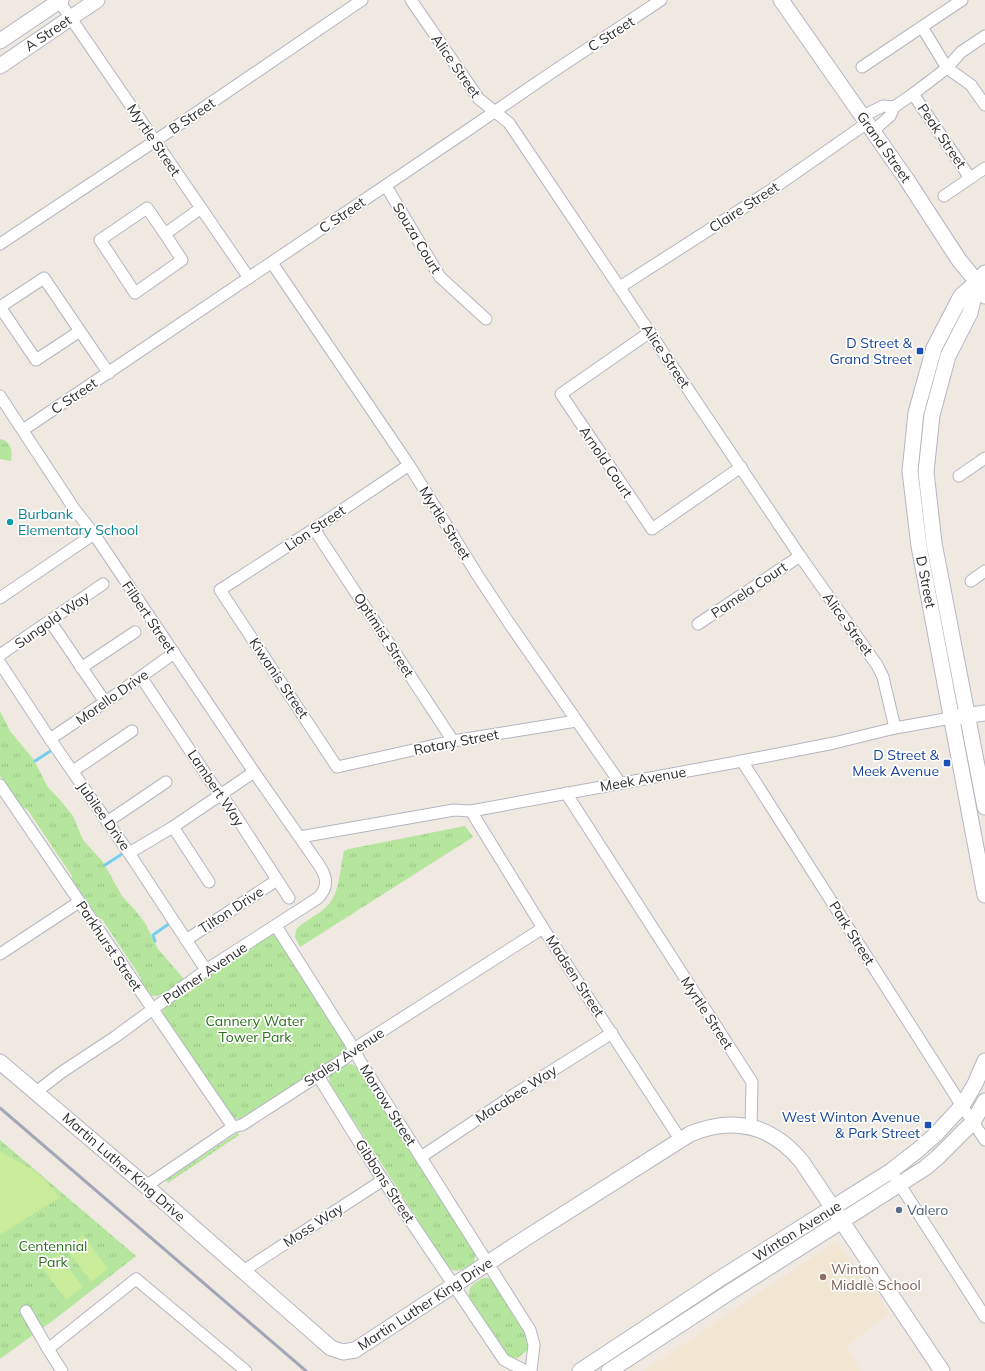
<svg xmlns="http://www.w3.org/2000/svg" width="985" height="1371" font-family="Mulish,sans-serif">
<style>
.education{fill:#f0e6d1}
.grass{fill:url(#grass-dots)}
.park{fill:url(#park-tufts)}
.pitch{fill:#c9ec9a}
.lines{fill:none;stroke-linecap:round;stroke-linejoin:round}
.stream{stroke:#75cff0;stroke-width:3}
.street-casing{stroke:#b4b7c1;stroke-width:13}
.secondary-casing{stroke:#b4b7c1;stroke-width:17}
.street{stroke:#fff;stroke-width:11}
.secondary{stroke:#fff;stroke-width:15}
.rail{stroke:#a3a6b8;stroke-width:3}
.transit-dot{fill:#1a4fb4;stroke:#fff;stroke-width:1.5}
.culture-dot{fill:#0f9aa8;stroke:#fff;stroke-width:1.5}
.service-dot{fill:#5c6f8a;stroke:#fff;stroke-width:1.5}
.education-dot{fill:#8d6e63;stroke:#fff;stroke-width:1.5}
.labels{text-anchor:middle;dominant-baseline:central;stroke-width:3.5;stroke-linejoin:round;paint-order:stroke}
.street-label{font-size:14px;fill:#2e2e2e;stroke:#fff}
.transit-label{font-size:14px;fill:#164399;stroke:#fff;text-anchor:end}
.culture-label{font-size:14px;fill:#0d838f;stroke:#fff;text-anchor:start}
.park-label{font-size:14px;fill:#2c6e1b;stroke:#fff}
.service-label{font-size:14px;fill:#4e5e75;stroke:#fff;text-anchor:start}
.education-label{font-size:14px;fill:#785e54;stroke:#fff;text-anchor:start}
</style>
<defs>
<pattern id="grass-dots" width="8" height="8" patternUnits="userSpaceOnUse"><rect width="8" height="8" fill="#b6e59e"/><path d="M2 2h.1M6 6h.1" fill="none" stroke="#9dc588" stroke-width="1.8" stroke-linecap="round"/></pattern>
<pattern id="park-tufts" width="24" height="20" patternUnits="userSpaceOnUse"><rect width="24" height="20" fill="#b6e59e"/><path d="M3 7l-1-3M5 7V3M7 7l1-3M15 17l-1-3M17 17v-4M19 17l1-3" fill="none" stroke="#9dc588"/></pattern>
</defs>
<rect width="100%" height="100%" fill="#efe9e1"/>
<polygon class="education" points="836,1241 890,1313 846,1346 861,1371 644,1371"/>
<polygon class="grass" points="237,1133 239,1135 168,1183 165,1179 171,1177"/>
<g class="park">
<path d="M0,439C11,441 13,451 11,461L0,459Z"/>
<path d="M0,711L10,731L34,760L47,786L60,800L73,816L83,840L103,862L122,896L135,910L145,923L158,949L184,979C177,984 159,1000 150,995C146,993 143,987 140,983L141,978L102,919L97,918L71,881L72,876L27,809L22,808L0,776Z"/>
<path d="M465,826L473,837L300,947L295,937L296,930C303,921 315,917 324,909C341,895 339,871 344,851L349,849Z"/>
<polygon points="272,934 278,938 345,1042 346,1048 341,1056 245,1118 236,1119 229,1113 164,1016 162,1009 166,1003 263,937"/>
<path d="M352,1064L357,1068L474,1251L475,1257L474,1262C465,1268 458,1274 449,1268L330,1084L329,1077C334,1069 343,1065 352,1064Z"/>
<polygon points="0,1140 136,1256 55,1319 0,1359"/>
<path d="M483,1278H489L494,1281L530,1339L529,1349L516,1359L506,1356L469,1299C468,1286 472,1285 483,1278Z"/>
</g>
<g class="pitch">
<polygon points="0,1151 38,1173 60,1197 0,1235"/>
<polygon points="83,1235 108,1269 91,1282 66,1248"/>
<polygon points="58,1254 83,1287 66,1300 41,1266"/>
</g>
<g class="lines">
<g class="stream">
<polyline points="35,761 52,750"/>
<polyline points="105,865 122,854"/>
<polyline points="155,941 153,935 170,923"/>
</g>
<defs>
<g id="street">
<polyline points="411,0 479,99 509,123 800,556 877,665 883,677 895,728"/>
<polyline points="59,1 249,278"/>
<polyline points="922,27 947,68 971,85 985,105"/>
<polyline points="862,67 962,0"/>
<polyline points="913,94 970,178"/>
<polyline points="863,116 883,106 894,107"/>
<polyline points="873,131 890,116 894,107 913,94 947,68 961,52 985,36"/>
<polyline points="386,186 440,277 486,319"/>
<polyline points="944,196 985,168"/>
<polyline points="165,234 182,260 135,293 100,240 147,208 165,234 201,208"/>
<polyline points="0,244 155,141 362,0"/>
<polyline points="272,263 409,465 478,576 509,623 620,783"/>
<polyline points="620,287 771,190 867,123"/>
<polyline points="80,331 36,360 0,307 44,278 101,362 109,373"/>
<polyline points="650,332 561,394 652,529 741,467"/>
<path d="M0,396L75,510L94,534L254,772L319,865C327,877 329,887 318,898L206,970L115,1037L62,1072L36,1092"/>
<polyline points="23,430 465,132 551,73 661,0"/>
<polyline points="409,465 314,529 220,590 337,767 453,741 576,721"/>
<polyline points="959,476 985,458"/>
<polyline points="314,529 453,741"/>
<polyline points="971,581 985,571"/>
<polyline points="0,598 94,534"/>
<polyline points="50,621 105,702"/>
<polyline points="698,624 800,556"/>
<polyline points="0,655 103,584"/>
<polyline points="0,663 50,739 129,853 206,970"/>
<polyline points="81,668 135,632"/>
<polyline points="141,677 213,785 228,804 289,898"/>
<polyline points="50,739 117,694 174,653"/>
<polyline points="742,761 962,1106 985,1140"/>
<polyline points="73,771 132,731"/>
<polyline points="0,785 233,1127"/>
<polyline points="566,793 752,1082 751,1127"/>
<polyline points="471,811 543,928 680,1139"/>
<polyline points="107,822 166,782"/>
<polyline points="173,827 209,882"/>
<polyline points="300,837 454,810 471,811 742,761 834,743 895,728 951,718"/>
<polyline points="129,853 173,827 254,772"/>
<polyline points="276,926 349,1041 360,1061 530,1330 534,1345 531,1371"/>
<polyline points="186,940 277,880"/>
<polyline points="0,954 79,902"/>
<polyline points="318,1076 377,1171 504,1360 526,1371"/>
<polyline points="421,1157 515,1094 612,1033"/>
<polyline points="891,1171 985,1317"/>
<polyline points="146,1186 233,1127 242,1125 344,1059 360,1045 543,928"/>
<polyline points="243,1271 383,1180"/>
<polyline points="26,1311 48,1349 62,1371"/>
<polyline points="48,1349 136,1279 246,1371"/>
</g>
<g id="secondary">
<polyline points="781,0 907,180 959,260 977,282 985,296"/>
<polyline points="0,41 61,0"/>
<polyline points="0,66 97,0"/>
<polyline points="985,273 977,282 961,296 934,348 916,413 910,471 919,546 985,895"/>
<polyline points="977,282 970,313 948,356 932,415 926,472 934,543 985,807"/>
<polyline points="958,717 985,713"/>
<path d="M0,1062L146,1186L331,1348L343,1352L355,1350L526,1238L690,1134C734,1116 772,1125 802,1162L942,1371"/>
<polyline points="580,1371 721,1278 891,1171 918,1150 935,1135 962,1106 975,1084 985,1061"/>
<polyline points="609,1371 730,1292 925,1168 938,1157 973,1122 985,1101"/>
</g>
</defs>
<use href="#street" class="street-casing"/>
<use href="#secondary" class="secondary-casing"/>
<use href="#street" class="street"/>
<use href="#secondary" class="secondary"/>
<polyline class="rail" points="0,1108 306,1371"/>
</g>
<g class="transit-dot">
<rect x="916" y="347" width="8" height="8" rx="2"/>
<rect x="943" y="759" width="8" height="8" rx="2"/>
<rect x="924" y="1121" width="8" height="8" rx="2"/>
</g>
<circle class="culture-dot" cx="10" cy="522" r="4"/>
<circle class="service-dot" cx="899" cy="1210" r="4"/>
<circle class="education-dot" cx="823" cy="1277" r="4"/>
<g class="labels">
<g class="street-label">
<text transform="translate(48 33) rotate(-34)">A Street</text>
<text transform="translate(611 34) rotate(-33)">C Street</text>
<text transform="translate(456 66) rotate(55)">Alice Street</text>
<text transform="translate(192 116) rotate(-34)">B Street</text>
<text transform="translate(942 136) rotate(56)">Peak Street</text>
<text transform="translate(154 140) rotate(56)">Myrtle Street</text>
<text transform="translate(884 147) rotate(55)">Grand Street</text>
<text transform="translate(744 207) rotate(-33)">Claire Street</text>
<text transform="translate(342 215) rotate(-34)">C Street</text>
<text transform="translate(417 238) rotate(59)">Souza Court</text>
<text transform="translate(666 356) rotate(56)">Alice Street</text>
<text transform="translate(74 396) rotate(-34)">C Street</text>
<text transform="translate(606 462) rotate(56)">Arnold Court</text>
<text transform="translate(445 523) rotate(58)">Myrtle Street</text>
<text transform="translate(315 528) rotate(-34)">Lion Street</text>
<text transform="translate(926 582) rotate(79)">D Street</text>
<text transform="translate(749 590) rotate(-34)">Pamela Court</text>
<text transform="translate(149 617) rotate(56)">Filbert Street</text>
<text transform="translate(52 620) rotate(-35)">Sungold Way</text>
<text transform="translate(848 624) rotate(54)">Alice Street</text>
<text transform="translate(384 635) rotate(57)">Optimist Street</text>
<text transform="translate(279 678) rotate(56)">Kiwanis Street</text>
<text transform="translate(112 697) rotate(-35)">Morello Drive</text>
<text transform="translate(456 742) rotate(-11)">Rotary Street</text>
<text transform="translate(643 779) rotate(-10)">Meek Avenue</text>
<text transform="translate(216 788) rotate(56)">Lambert Way</text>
<text transform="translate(104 816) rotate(55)">Jubilee Drive</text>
<text transform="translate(231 910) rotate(-33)">Tilton Drive</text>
<text transform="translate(852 933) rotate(58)">Park Street</text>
<text transform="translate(109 946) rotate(56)">Parkhurst Street</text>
<text transform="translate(205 973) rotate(-34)">Palmer Avenue</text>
<text transform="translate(575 976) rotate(57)">Madsen Street</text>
<text transform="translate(707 1013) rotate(57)">Myrtle Street</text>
<text transform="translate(344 1057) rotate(-34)">Staley Avenue</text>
<text transform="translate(516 1094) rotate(-33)">Macabee Way</text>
<text transform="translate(388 1105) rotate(58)">Morrow Street</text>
<text transform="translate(124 1167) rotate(41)">Martin Luther King Drive</text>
<text transform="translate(385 1181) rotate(57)">Gibbons Street</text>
<text transform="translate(313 1225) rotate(-33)">Moss Way</text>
<text transform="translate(797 1231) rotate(-32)">Winton Avenue</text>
<text transform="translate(425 1304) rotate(-33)">Martin Luther King Drive</text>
</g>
<g class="transit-label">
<text x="912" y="343">D Street &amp;<tspan x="912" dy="16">Grand Street</tspan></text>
<text x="939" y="755">D Street &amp;<tspan x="939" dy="16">Meek Avenue</tspan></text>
<text x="920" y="1117">West Winton Avenue<tspan x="920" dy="16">&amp; Park Street</tspan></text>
</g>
<g class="culture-label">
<text x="18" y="514">Burbank<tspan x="18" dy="16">Elementary School</tspan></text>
</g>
<g class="park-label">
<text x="255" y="1021">Cannery Water<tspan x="255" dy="16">Tower Park</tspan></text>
<text x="53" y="1246">Centennial<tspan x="53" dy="16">Park</tspan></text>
</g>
<g class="service-label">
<text x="907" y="1210">Valero</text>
</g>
<g class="education-label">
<text x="831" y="1269">Winton<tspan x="831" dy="16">Middle School</tspan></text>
</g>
</g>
</svg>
